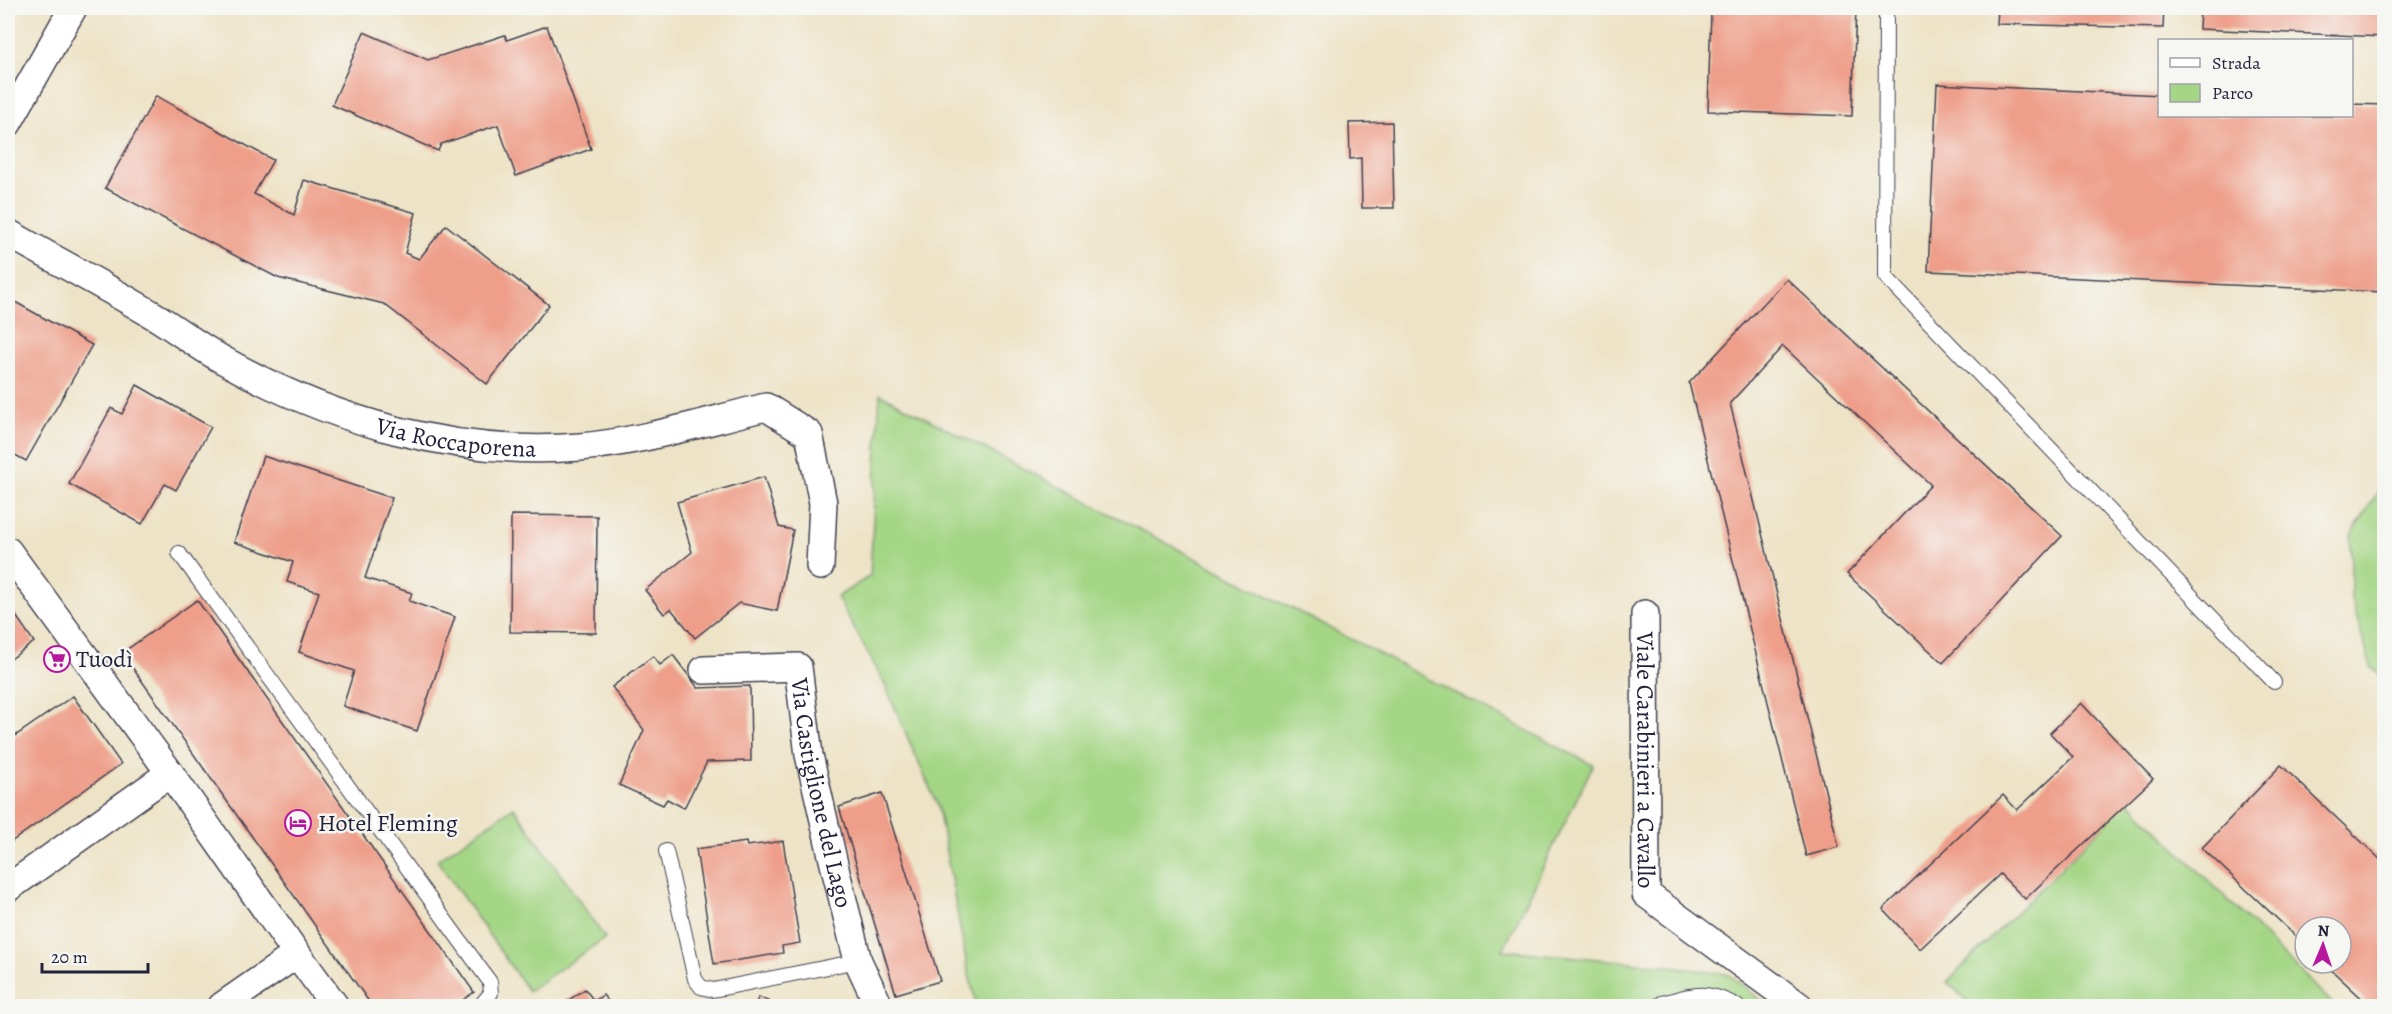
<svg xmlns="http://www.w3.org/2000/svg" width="2392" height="1014" font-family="Alegreya,serif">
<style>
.green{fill:#a4d685;stroke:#637c60;stroke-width:1.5}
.building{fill:#ee9e89}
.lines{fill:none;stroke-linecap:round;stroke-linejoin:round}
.lane-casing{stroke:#403f50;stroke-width:16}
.street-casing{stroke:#403f50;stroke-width:30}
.lane{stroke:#fff;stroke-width:14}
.street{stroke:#fff;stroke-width:27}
.labels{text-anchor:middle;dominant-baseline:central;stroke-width:5;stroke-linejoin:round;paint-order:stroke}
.street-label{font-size:24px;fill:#22223b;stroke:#f6f6f2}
.poi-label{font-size:24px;fill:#22223b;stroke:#f6f6f2;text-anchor:start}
</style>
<rect width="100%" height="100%" fill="#f6f6f2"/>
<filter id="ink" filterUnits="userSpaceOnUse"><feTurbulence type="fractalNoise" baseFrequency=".0167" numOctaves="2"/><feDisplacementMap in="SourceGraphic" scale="12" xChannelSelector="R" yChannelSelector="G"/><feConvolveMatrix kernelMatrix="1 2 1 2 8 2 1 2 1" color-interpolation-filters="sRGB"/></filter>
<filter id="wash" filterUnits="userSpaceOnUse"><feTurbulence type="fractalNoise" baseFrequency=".008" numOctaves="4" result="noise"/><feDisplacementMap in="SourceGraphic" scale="24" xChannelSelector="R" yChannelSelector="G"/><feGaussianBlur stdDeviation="1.35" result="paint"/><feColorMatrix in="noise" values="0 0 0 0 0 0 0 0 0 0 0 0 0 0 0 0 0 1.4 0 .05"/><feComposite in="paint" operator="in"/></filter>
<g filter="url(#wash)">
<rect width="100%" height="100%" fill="#ede3c6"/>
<g class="green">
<polygon points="880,394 1593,765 1503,950 1671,966 1730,975 1768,1006 977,1006 968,971 938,807 884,683 837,597 870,576"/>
<polygon points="2384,481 2384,680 2371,666 2351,599 2351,536"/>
<polygon points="2128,801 2335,1006 1972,1006 1947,982"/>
<polygon points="514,807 605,938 528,991 437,860"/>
</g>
<g id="blocks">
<g class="building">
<polygon points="1711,8 1856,8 1852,116 1708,111"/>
<polygon points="1998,8 2164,8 2163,28 1997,24"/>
<polygon points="2200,8 2384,8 2384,37 2199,29"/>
<polygon points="547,26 591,149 516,176 498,125 441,144 438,151 332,105 364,32 428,60 505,35 507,40"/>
<polygon points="1937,84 2160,95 2160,116 2352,116 2352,104 2384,105 2384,292 1928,271"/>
<polygon points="156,96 273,160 254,194 294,215 304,180 416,213 405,253 419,259 446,225 549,305 487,384 384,304 278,278 105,188"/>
<polygon points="1392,122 1394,208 1362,208 1361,158 1350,159 1349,123"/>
<polygon points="1787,279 2062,536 1943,663 1847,574 1931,485 1783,346 1730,403 1839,847 1806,856 1689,383"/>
<polygon points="8,298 92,345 26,461 8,451"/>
<polygon points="137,385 211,427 176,490 165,484 142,524 69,484 111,408 122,414"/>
<polygon points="263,456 392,498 365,578 412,593 409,601 455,617 417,731 343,706 354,671 299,652 319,592 287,582 293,562 234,542"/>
<polygon points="764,477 779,527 793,530 777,611 739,603 695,638 671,609 664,614 645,590 692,552 677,502"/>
<polygon points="511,515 597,516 596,633 510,632"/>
<polygon points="197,600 474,992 454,1006 372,1006 122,653"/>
<polygon points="8,604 34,642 8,661"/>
<polygon points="673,655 698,688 750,686 751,761 707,762 684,808 667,799 663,805 619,785 644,730 612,687 653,656 660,665"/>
<polygon points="73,696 121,764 8,844 8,741"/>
<polygon points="2081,703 2153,779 2025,899 2000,874 1920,949 1883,909 2003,795 2017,810 2073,757 2050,733"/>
<polygon points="2281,765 2384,863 2384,1006 2370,1006 2324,963 2341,963 2341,927 2305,927 2305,945 2202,848"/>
<polygon points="882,793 940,981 896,994 839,807"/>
<polygon points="783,841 800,943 782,946 783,953 714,964 696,849 746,842 747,846"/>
<polygon points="585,989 594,1001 603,995 612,1006 560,1006"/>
<polygon points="759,997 779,1006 754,1006"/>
</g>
</g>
</g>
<g filter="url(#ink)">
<use href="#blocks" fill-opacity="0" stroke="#403f50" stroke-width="1.5"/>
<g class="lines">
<defs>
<g id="lane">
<polyline points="1886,8 1885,276 2274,682"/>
<polyline points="179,553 490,982 491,993 480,1006"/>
<polyline points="666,851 695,979 701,987 713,990 858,961"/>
<path d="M1658,1006L1662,1003C1695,994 1706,989 1737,1006"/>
</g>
<g id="street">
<polyline points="8,123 73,8"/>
<path id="s1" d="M8,233C57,261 109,288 158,318C180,332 200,347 223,360C331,421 455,457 580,447C641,442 707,421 766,407L809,434L823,503L820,566"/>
<polyline points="8,551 170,773"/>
<path id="s2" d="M1645,614L1646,894L1799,1006"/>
<path id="s3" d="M704,670L798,667L809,755L834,864L858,961L879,1006"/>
<polyline points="8,888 170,773 297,954 222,1006"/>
<polyline points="297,954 335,1006"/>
</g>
</defs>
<use href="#lane" class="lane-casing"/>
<use href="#street" class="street-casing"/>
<use href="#lane" class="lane"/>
<use href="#street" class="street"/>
</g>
</g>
<defs>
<symbol id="supermarket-ring" viewBox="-11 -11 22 22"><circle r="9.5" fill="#f6f6f2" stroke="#b5179e" stroke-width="1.5"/><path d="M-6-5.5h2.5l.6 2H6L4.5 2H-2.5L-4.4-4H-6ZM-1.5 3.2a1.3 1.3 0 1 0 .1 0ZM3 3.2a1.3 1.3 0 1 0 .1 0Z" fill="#b5179e"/></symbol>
<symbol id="hotel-ring" viewBox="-11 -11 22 22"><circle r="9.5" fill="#f6f6f2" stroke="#b5179e" stroke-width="1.5"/><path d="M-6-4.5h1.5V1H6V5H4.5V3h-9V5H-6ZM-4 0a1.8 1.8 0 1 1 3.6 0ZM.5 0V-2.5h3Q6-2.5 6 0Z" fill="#b5179e"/></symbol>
</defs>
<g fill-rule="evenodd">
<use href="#supermarket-ring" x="42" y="644" width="30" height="30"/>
<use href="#hotel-ring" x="283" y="808" width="30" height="30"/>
</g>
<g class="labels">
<g class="street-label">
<text stroke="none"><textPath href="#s1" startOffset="498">Via Roccaporena</textPath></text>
<text stroke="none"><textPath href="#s2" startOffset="146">Viale Carabinieri a Cavallo</textPath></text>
<text stroke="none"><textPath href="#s3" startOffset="222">Via Castiglione del Lago</textPath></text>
</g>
<g class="poi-label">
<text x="76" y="659">Tuodì</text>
<text x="318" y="823">Hotel Fleming</text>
</g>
</g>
<rect width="2392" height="1014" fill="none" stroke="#f6f6f2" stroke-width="30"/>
<rect x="2158" y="39" width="195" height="78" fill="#f6f6f2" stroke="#a1a1a9" stroke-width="1.5"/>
<rect x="2170" y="58" width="30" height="9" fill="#ffffff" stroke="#a1a1a9" stroke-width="1.5"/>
<text x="2212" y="69" font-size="18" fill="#22223b">Strada</text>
<rect x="2170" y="84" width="30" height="18" fill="#a4d685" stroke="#a1a1a9" stroke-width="1.5"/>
<text x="2212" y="99" font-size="18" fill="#22223b">Parco</text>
<g transform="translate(2323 945) rotate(2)"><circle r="28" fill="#f6f6f2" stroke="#a1a1a9" stroke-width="1.5"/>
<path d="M0-4.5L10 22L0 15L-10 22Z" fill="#b5179e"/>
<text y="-9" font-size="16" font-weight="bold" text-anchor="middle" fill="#22223b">N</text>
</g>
<path d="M42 963v9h106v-9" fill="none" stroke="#22223b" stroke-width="3"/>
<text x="51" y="963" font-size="18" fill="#22223b" stroke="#f6f6f2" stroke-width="4.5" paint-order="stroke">20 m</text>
</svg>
